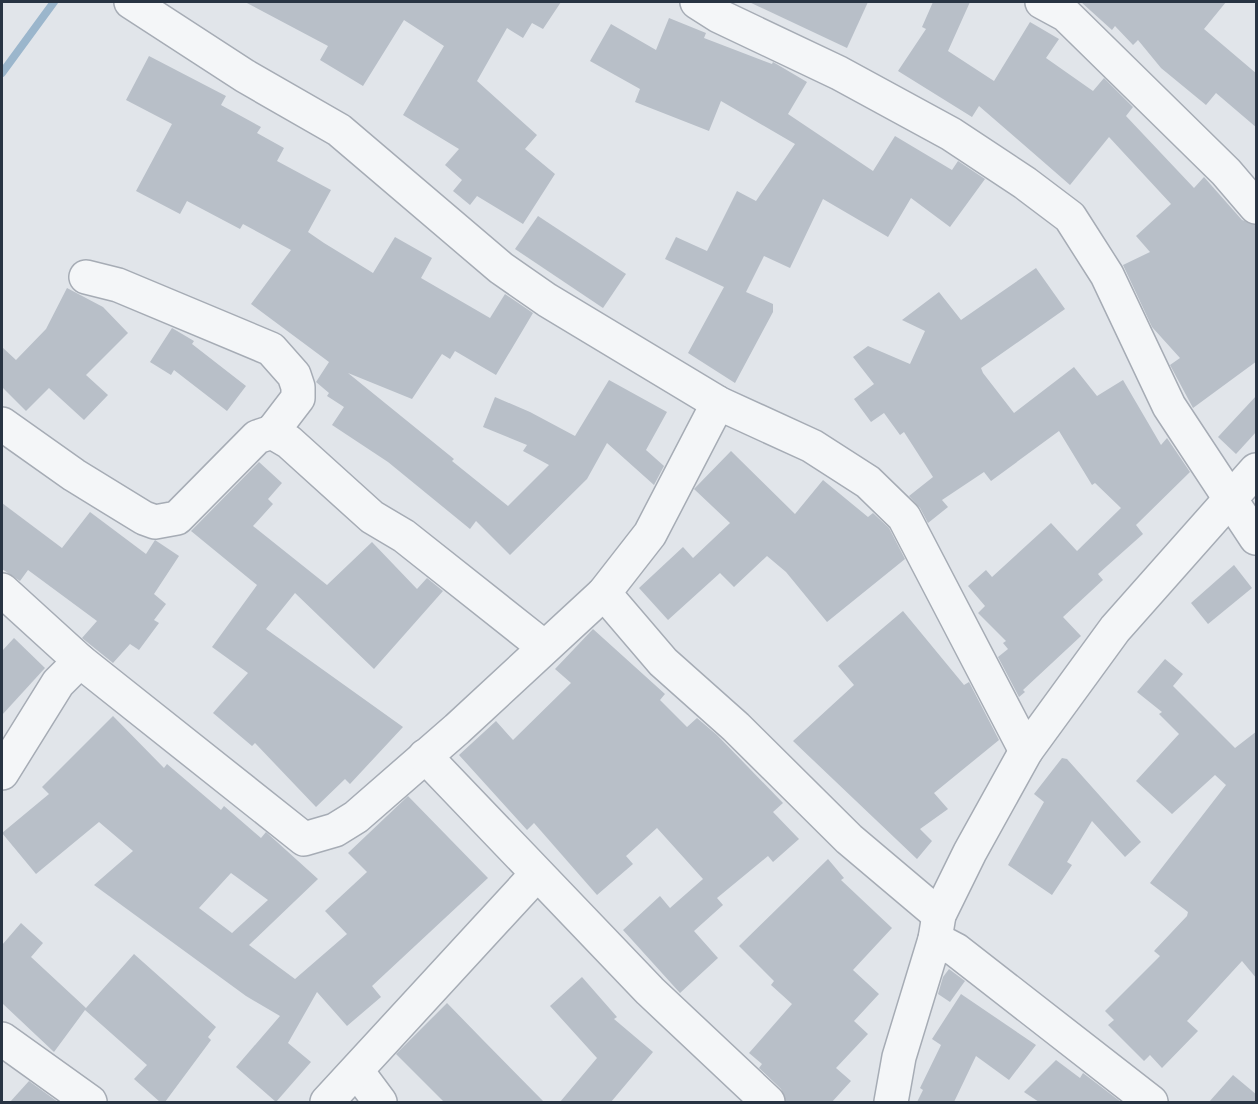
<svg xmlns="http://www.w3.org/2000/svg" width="1258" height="1104" font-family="'IBM Plex Sans',sans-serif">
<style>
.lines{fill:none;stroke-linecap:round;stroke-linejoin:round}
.stream{stroke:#9bb6cc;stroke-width:8}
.building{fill:#b8bfc8;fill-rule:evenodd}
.minor-casing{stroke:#a6acb5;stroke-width:36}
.minor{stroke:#f4f6f8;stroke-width:33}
</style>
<rect width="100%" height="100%" fill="#e1e5ea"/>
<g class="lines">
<polyline class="stream" points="2,73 54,2"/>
</g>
<g class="building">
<polygon points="245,2 561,2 543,29 532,23 523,38 507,28 477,81 537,135 525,149 555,174 523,224 477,196 470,205 453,191 462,180 445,165 459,149 403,115 444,46 404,20 363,86 320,60 328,46"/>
<polygon points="749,2 868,2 847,48"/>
<polygon points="933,2 970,2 948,51 994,81 1030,22 1059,39 1046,58 1093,91 1104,78 1133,107 1126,116 1194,188 1204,177 1242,220 1257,225 1257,361 1193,408 1170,365 1180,358 1152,327 1123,265 1150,252 1136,236 1171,204 1109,137 1070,185 979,106 972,117 898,71 926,29 922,27"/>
<polygon points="1081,2 1226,2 1204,29 1257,74 1257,128 1216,93 1206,105 1161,68 1138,40 1133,45 1115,26 1112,30"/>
<polygon points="669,18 706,33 704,38 772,64 773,62 807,82 788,114 873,171 895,136 952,170 958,161 985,179 950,227 911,198 888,237 823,199 790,268 764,256 746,292 773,304 773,312 735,383 688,353 724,287 665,259 676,237 707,251 737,191 756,201 795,144 721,101 709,131 635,102 640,89 590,61 611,24 656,50"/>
<polygon points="149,56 226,96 221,105 261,127 257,133 284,148 277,161 331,190 308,232 324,243 373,273 395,237 432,258 421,278 490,318 505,294 533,313 496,375 455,351 450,359 442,354 412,399 348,373 454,459 452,461 508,506 549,465 523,451 527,445 483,427 495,397 530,412 575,436 609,380 667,412 646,450 664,466 654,485 607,443 587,479 510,555 476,521 470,529 388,462 332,425 344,407 327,396 329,393 316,382 329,362 251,304 291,250 243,224 240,229 187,201 180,214 136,191 172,124 126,100"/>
<polygon points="538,216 626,274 603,308 515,249"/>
<polygon points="1036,268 1065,309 981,368 983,373 1014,413 1074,367 1097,396 1123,380 1161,445 1167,438 1190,472 1136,525 1143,534 1098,574 1103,580 1063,617 1081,636 1023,690 1025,692 1019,697 998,657 1008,649 1003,643 1006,641 978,613 985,606 968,586 986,570 992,577 1051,523 1077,551 1121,508 1095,483 1092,485 1059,431 991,481 984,472 942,500 948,507 928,523 920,508 909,496 933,477 904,432 900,435 884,413 871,422 854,399 874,384 853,357 868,346 910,364 925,331 902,320 939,292 961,320"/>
<polygon points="67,288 103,307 128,333 86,375 108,395 84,420 49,388 26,411 2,387 2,347 16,360 46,329"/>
<polygon points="172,328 194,341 192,344 246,386 227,411 174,370 171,375 150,362"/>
<polygon points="1257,395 1257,431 1236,454 1218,437"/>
<polygon points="731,451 795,514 823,480 868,517 873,513 889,528 905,559 827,622 786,572 767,556 734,587 720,573 668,620 639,588 683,547 693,558 730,523 694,489"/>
<polygon points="259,462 282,483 268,499 273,504 253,526 327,585 372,542 417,589 427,578 443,591 374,669 295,593 266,629 403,727 350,784 345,779 316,807 255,743 252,746 213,713 248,673 212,647 257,585 191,531"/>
<polygon points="2,503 62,548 90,512 146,554 155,540 179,556 154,594 166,604 154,620 159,623 139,650 130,644 113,663 82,638 97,621 28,570 20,581 2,569"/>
<polygon points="1234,565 1252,588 1208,624 1191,603"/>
<polygon points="903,611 964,685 969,682 999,740 934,793 948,809 920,829 932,841 917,859 793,741 854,685 838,666"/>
<polygon points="593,629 665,694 660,700 687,727 697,718 717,735 783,803 773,812 799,839 773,862 768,856 717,898 723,905 694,931 718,958 680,993 623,930 660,896 670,908 703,879 657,828 626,856 633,864 597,895 534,823 527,830 459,755 496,721 513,740 571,683 555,669"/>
<polygon points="14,638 45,668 2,715 2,651"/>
<polygon points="1165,659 1183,674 1173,686 1235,748 1257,731 1257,979 1242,961 1187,1021 1198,1031 1162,1068 1150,1055 1144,1061 1108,1025 1114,1020 1105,1011 1160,956 1154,951 1187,916 1188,912 1150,883 1226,785 1215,775 1172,814 1136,781 1179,734 1159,714 1162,712 1137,692"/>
<path d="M113,716L164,768L167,764L221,810L224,806L261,838L266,832L318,879L249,945L295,979L347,934L325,911L367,872L348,853L408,796L488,878L372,986L381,997L347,1026L317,992L288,1043L311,1062L276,1102L236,1067L280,1016L246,996L94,885L133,851L99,822L36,874L2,833L49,794L42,787ZM231,873L268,900L232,933L199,908Z"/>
<polygon points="1062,758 1067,759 1141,842 1125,857 1092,821 1067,862 1072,865 1052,895 1008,865 1044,802 1034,794"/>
<polygon points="828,859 844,878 841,880 892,928 853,970 879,994 854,1021 868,1034 836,1068 851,1081 832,1102 786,1102 781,1089 759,1068 762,1064 749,1053 792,1004 771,985 774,981 739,946"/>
<polygon points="21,923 43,943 31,957 86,1008 134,954 216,1027 208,1037 211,1040 165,1102 160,1102 134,1079 147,1065 85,1010 54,1052 2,1003 2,945"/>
<polygon points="949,969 965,981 950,1002 938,994 943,977"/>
<polygon points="582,977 617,1017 614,1019 653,1052 611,1102 560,1102 597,1058 550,1006"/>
<polygon points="961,994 1036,1045 1009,1080 976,1056 954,1102 917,1102 923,1090 920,1088 941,1045 932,1039"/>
<polygon points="447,1003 481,1038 544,1102 444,1102 396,1054"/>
<polygon points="1056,1060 1080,1078 1083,1073 1121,1102 1039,1102 1024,1092"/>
<polygon points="1233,1075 1257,1095 1257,1102 1209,1102"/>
<polygon points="29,1081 58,1102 10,1102"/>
</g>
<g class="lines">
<defs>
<g id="minor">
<polyline points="131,2 245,76 339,130 501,268 547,300 718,403 812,446 868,482 904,517 1026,751"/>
<polyline points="697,2 719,16 839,73 951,134 1025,183 1070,217 1107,275 1169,406 1256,538"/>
<polyline points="1042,2 1066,15 1226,172 1256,207"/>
<polyline points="86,277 118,285 271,349 294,375 298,387 298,398 272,432"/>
<polyline points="2,424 74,475 144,518 155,522 177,518 257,437 272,432 289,442 372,517 404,536 544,647"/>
<polyline points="2,590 80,661 304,839 335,830 356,817 457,729 604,593 650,534 718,403"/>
<polyline points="604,593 663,662 736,727 849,839 939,915"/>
<polyline points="425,756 650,991 768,1102"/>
<polyline points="2,773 58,683 80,661"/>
<polyline points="935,939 956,950 1151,1102"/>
<polyline points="2,1039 90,1102"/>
<polyline points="357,1071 380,1102"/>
<polyline points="327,1102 536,875"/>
<polyline points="891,1102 899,1057 935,939 939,915 970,852 1026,751 1115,629 1256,470"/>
</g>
</defs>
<use href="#minor" class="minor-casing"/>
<use href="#minor" class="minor"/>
</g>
<rect width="1258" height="1104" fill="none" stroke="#283443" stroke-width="6"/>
</svg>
